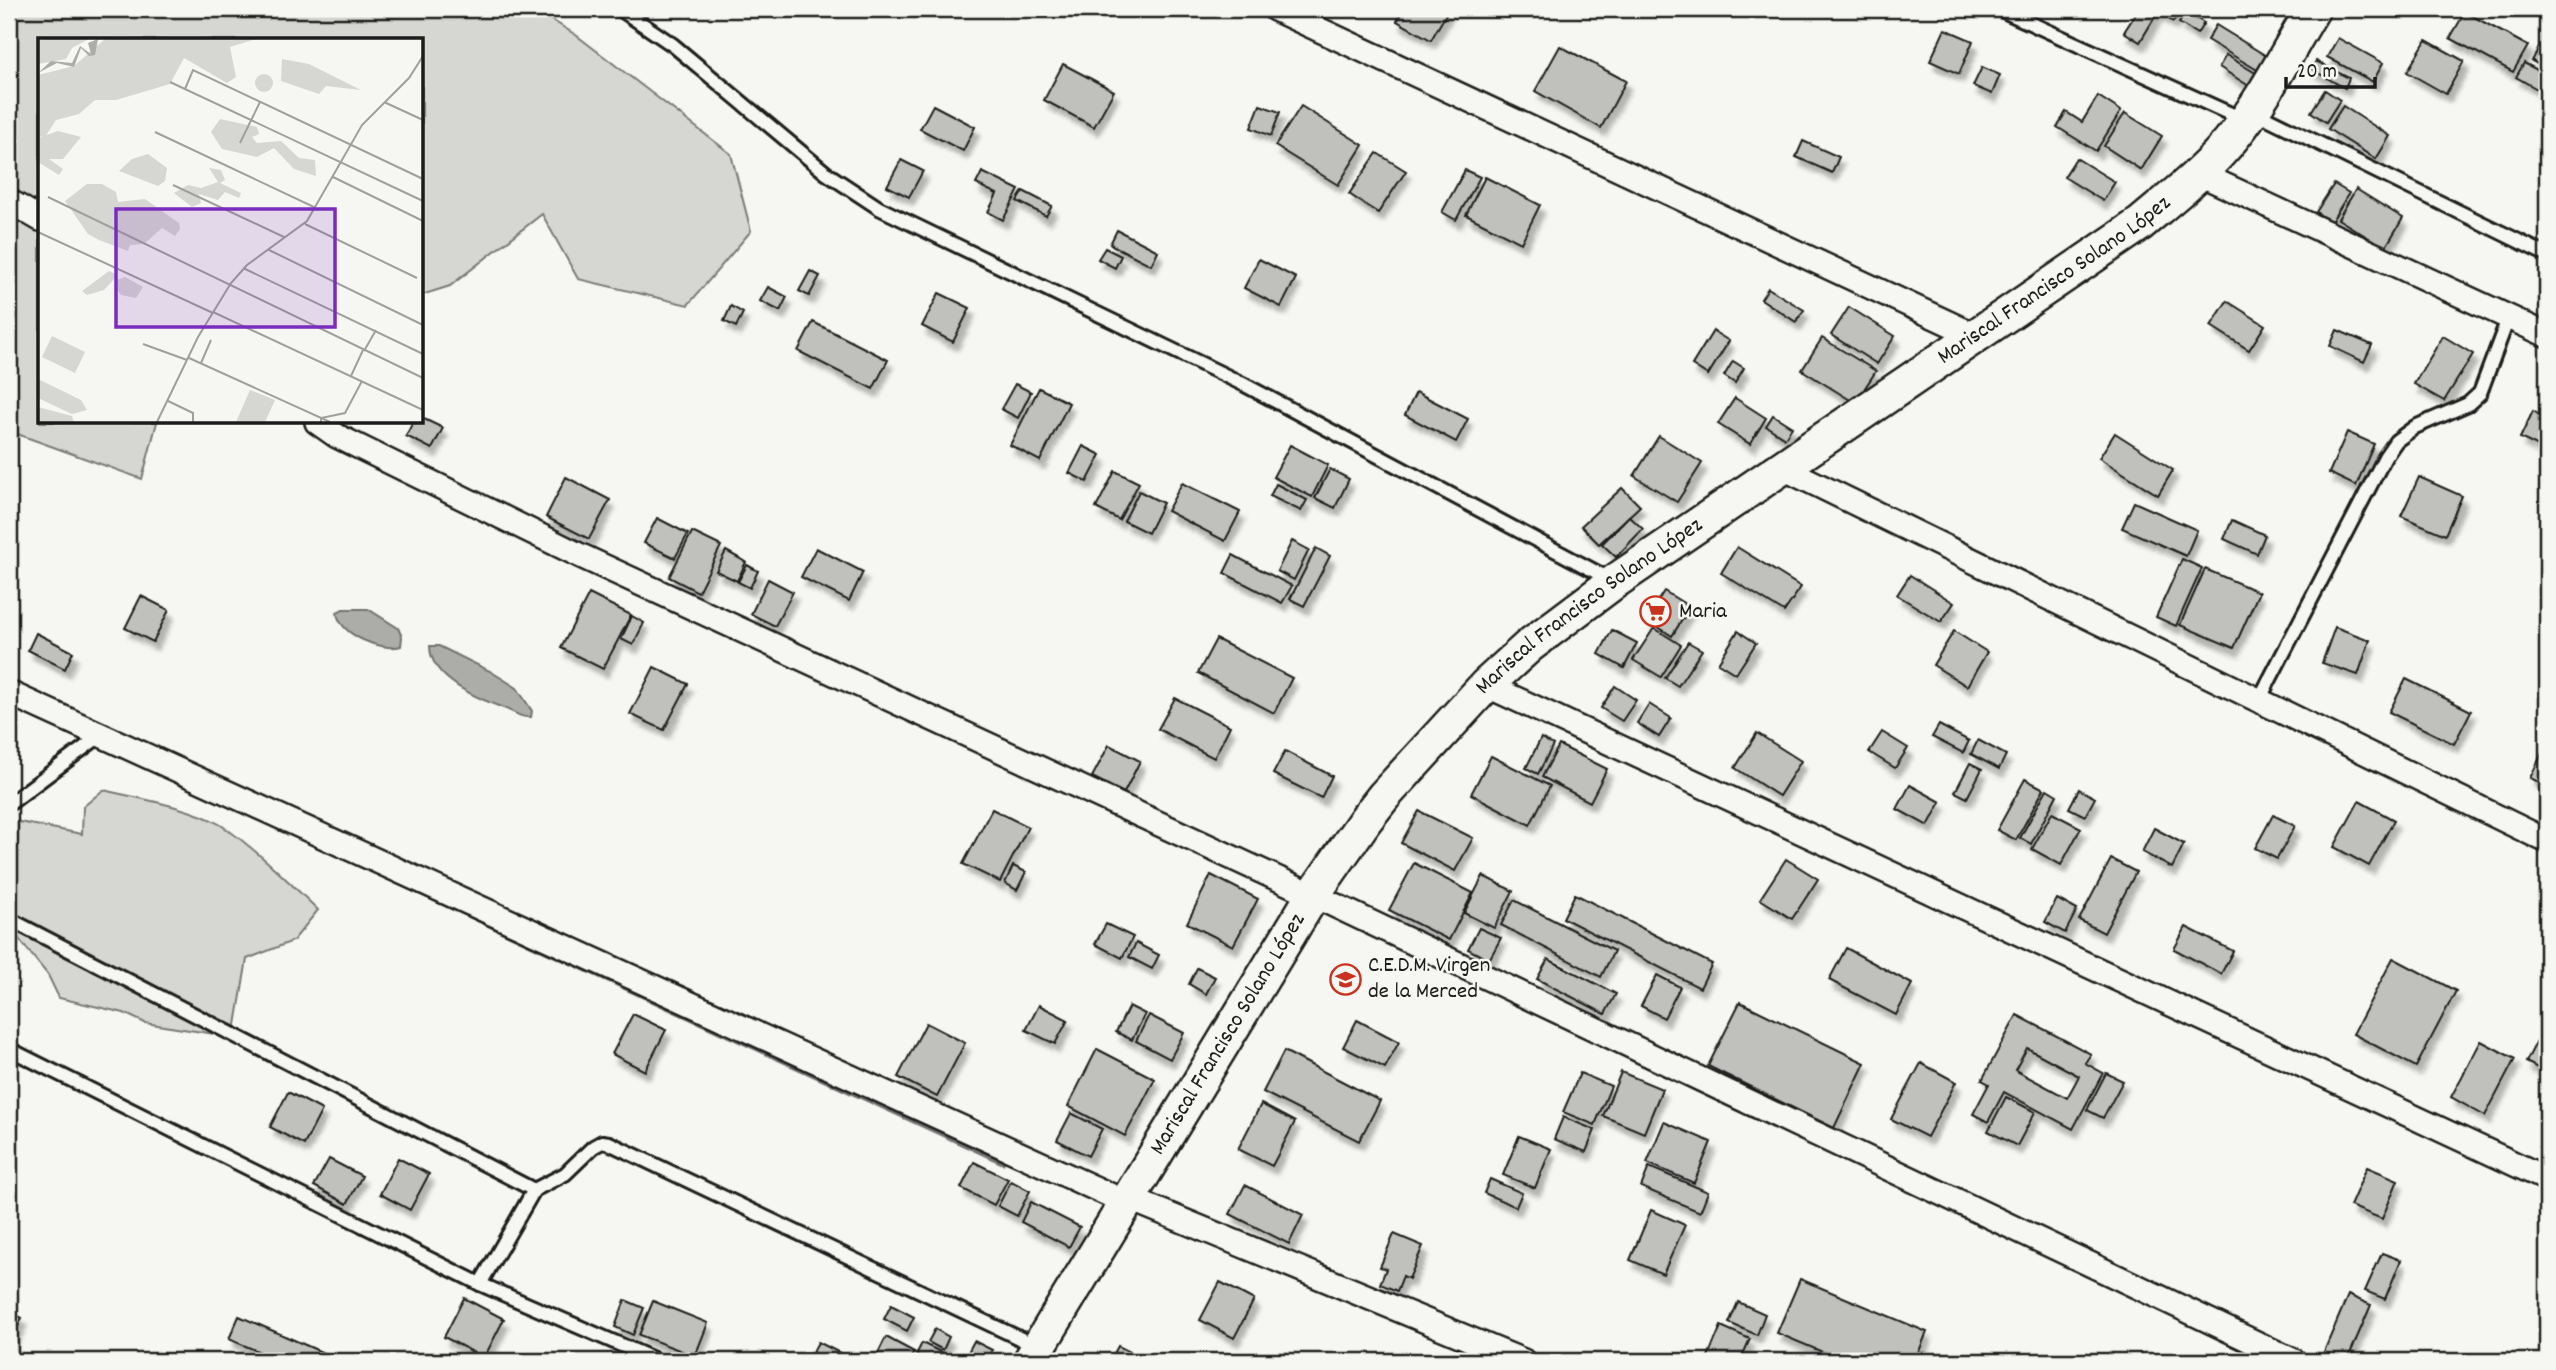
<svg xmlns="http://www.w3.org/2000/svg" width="2556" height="1370" font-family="Dekko,sans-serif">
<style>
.green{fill:#d6d6d2;stroke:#797977;stroke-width:2}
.water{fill:#acaca9;stroke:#727271;stroke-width:2}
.building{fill:#c0c0bd;stroke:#1c1c1c;stroke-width:2;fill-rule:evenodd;filter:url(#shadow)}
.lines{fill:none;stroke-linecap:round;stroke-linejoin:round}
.lane-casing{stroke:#1c1c1c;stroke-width:18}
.street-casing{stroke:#1c1c1c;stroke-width:28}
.secondary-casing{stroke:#1c1c1c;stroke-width:38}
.lane{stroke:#f6f6f2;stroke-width:12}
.street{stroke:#f6f6f2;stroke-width:23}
.secondary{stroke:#f6f6f2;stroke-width:33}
.labels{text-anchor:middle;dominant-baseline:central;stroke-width:5;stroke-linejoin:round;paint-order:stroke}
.street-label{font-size:23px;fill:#1c1c1c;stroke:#f6f6f2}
.poi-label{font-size:23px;fill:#1c1c1c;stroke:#f6f6f2;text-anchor:start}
.inset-road{fill:none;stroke:#9f9f9c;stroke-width:2}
.view{fill:#7b2cbf;fill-opacity:0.15;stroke:#7b2cbf;stroke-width:3.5}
.inset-edge{fill:none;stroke:#1c1c1c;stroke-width:3.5}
</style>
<defs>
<filter id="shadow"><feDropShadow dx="4.5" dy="8" stdDeviation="2" flood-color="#0004"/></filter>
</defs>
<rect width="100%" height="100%" fill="#f6f6f2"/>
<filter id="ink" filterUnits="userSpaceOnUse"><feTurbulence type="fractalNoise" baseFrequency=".0143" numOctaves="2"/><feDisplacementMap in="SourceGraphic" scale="14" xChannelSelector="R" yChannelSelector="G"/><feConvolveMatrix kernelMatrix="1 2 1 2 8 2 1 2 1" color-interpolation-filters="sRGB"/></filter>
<g filter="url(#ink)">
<g class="green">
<polygon points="9,9 534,9 576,35 731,154 751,231 688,305 578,279 542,214 450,286 422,295 422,40 40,40 40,422 157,422 142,479 9,431"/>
<path d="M103,790C137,798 191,807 221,825C255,848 288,881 318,910L293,941L247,959L234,1037L145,1023L124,1013L59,998L48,975L9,927V820L82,834L83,807Z"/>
</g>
<g class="water">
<path d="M343,609H368L398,628L402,637L401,646C381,652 338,634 337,612Z"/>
<path d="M430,646H439L490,671L517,688L532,711L531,717C521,718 516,713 506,709C480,699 430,680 430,646Z"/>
<polygon points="106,748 1004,1162 1003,1164 105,749"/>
</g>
<g class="building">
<polygon points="1404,9 1449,9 1431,40 1397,21"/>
<polygon points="2139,9 2174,9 2180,12 2173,22 2158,12 2140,42 2124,32"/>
<polygon points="2186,12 2204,23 2197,34 2179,23"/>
<polygon points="2465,12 2528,46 2513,72 2450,38"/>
<polygon points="2216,25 2268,57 2259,71 2207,40"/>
<polygon points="1945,29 1973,41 1959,74 1930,61"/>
<polygon points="2338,38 2383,63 2373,82 2327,57"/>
<polygon points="2426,40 2464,61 2446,94 2407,72"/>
<polygon points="2542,42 2547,45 2547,69 2532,61"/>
<polygon points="1560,46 1626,81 1601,128 1535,91"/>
<polygon points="2226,55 2257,74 2249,86 2219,67"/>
<polygon points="2316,61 2349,78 2345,88 2311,69"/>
<polygon points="2524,63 2547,75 2539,90 2516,77"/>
<polygon points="1063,64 1114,91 1094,127 1044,100"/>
<polygon points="1982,67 2000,75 1992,94 1973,86"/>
<polygon points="2325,90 2340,100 2326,122 2311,112"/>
<polygon points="2098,96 2121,111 2096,151 2057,127 2066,112 2082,122"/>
<polygon points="933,105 975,127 963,151 920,129"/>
<polygon points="1260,105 1280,112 1271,136 1251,128"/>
<polygon points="1301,106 1363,145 1338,185 1275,146"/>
<polygon points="2343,106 2390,136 2376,159 2328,129"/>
<polygon points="2125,113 2162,136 2141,170 2104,146"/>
<polygon points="1803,141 1839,157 1832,173 1796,157"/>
<polygon points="1377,153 1406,171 1378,213 1349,194"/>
<polygon points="2076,158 2115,182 2103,201 2064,177"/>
<polygon points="901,160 923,171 909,197 887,186"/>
<polygon points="1465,170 1480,177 1456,220 1442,212"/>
<polygon points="982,172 1019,190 1003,220 988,212 997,194 976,184"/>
<polygon points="1485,177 1540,205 1521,243 1466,215"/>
<polygon points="2334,184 2349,193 2331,222 2316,212"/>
<polygon points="2356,189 2403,218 2385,248 2338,219"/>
<polygon points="1023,191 1052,206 1046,216 1017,201"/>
<polygon points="1117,230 1158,251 1151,265 1110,244"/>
<polygon points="1105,248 1121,256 1115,268 1098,259"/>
<polygon points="1259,259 1296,278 1281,307 1244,288"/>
<polygon points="810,271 820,276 809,296 799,291"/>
<polygon points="768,287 787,297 780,311 760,301"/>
<polygon points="1768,288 1804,310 1796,322 1761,299"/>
<polygon points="939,293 970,308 953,342 922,326"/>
<polygon points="2227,301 2265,325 2249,350 2211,326"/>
<polygon points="731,306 743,313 736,327 724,321"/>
<polygon points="1849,307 1895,336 1877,364 1831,335"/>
<polygon points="813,322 888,360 873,389 798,351"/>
<polygon points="2337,330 2372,345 2364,362 2330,346"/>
<polygon points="1713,331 1729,341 1708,375 1692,365"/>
<polygon points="2443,336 2473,354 2444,401 2414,384"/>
<polygon points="1822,338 1876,371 1855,403 1802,370"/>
<polygon points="1733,361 1744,368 1735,383 1724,376"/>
<polygon points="1015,384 1031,392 1018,418 1001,409"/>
<polygon points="1039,388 1069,403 1040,461 1010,445"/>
<polygon points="1416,392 1468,419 1456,442 1405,415"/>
<polygon points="1735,398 1766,418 1750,444 1718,424"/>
<polygon points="2533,411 2547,419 2547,451 2520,438"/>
<polygon points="1773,415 1792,427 1785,438 1766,426"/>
<polygon points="422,418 443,428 432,449 406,436 413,422 422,422"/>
<polygon points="2347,432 2374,444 2356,486 2329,473"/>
<polygon points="2115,433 2173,470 2158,495 2099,458"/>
<polygon points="1659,436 1702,463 1677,502 1634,476"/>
<polygon points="1290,445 1328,465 1312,497 1273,477"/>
<polygon points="1083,446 1101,455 1087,482 1069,473"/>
<polygon points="1330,469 1349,479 1335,508 1315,498"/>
<polygon points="1115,471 1139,483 1119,520 1096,508"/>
<polygon points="566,477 610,500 589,539 546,517"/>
<polygon points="2419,477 2462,496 2445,535 2401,516"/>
<polygon points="1182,483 1240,512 1225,541 1167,511"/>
<polygon points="1276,484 1307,500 1301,511 1270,496"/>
<polygon points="1622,488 1640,506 1599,544 1581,526"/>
<polygon points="1139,491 1163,503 1148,533 1124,521"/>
<polygon points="2134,502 2197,530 2186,556 2122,528"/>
<polygon points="1629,516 1643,529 1616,557 1602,544"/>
<polygon points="657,518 688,534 675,558 644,543"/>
<polygon points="2232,520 2265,535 2257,554 2224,539"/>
<polygon points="692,532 721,546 698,592 669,577"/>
<polygon points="1292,541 1309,550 1294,580 1277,571"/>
<polygon points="1737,547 1801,587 1784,612 1721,573"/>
<polygon points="816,548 863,572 849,601 801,577"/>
<polygon points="1316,548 1330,556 1304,606 1290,599"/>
<polygon points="726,551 746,562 737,581 716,571"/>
<polygon points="1233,555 1292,586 1282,603 1224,573"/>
<polygon points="2182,559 2202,568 2176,626 2156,617"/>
<polygon points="747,565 758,571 750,588 738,582"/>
<polygon points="2205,569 2259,592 2234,648 2180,625"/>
<polygon points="1910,575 1954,603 1941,622 1897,595"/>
<polygon points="768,579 793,592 775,626 751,614"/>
<polygon points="1664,591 1690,607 1672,636 1646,619"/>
<polygon points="589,594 631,615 603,669 561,648"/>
<polygon points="141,596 169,610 153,642 125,628"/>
<polygon points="632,616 644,623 633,645 621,639"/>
<polygon points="2335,627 2370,640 2358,675 2322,663"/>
<polygon points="1654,628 1681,645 1661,677 1633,660"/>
<polygon points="1612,630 1637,643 1624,668 1599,654"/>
<polygon points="1738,631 1756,643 1736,674 1718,663"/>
<polygon points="1954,631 1987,652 1967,686 1933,665"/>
<polygon points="36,633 73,652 65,669 28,650"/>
<polygon points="1216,639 1292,678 1274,713 1198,673"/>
<polygon points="1688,642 1702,650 1678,686 1665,678"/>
<polygon points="654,667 688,684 664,730 630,714"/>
<polygon points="2406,679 2471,711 2454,744 2389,712"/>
<polygon points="1615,686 1636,700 1622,721 1601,708"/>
<polygon points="1175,698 1230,726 1214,758 1158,729"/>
<polygon points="1649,704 1671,718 1659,737 1637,723"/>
<polygon points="1939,725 1969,741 1963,753 1932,737"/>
<polygon points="1882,732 1908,748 1895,768 1869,752"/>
<polygon points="1757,733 1801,761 1779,796 1735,768"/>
<polygon points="1541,738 1553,745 1538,774 1526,768"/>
<polygon points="1978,740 2006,755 1999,769 1971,754"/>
<polygon points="2547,743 2547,786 2530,778"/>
<polygon points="1109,745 1140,761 1124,793 1092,777"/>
<polygon points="1559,745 1607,769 1590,802 1542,777"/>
<polygon points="1285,751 1332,776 1321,798 1273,774"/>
<polygon points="1491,756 1550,786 1530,825 1471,794"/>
<polygon points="1970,763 1982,769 1967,798 1955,792"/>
<polygon points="2025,779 2044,789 2016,840 1997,830"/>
<polygon points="1910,785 1941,802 1928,826 1897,809"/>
<polygon points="2047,789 2057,795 2031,844 2020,838"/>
<polygon points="2079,789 2095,798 2085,816 2069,808"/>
<polygon points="2359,801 2394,820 2369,866 2334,847"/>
<polygon points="992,809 1028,827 1000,882 963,864"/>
<polygon points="1419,811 1473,838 1455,871 1401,843"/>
<polygon points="2052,813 2081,828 2061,865 2032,849"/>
<polygon points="2273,815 2295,826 2277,859 2255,848"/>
<polygon points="2154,828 2184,844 2172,868 2142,852"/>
<polygon points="1786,859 1818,879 1792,919 1760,899"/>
<polygon points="2111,859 2136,872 2104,933 2079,920"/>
<polygon points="1414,863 1473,893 1449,940 1389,910"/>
<polygon points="1013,866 1026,872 1017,890 1005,883"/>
<polygon points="1211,875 1258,899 1233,946 1187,923"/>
<polygon points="1483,876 1513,891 1494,928 1464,913"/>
<polygon points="1575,894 1712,964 1700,988 1563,918"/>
<polygon points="2057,899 2077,910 2065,933 2045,922"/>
<polygon points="1514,900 1614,951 1601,977 1501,925"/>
<polygon points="1106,924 1133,937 1122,958 1095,944"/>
<polygon points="2186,927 2233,951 2221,974 2174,949"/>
<polygon points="1479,928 1501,938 1489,960 1468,949"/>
<polygon points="1136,943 1159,955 1152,969 1129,957"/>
<polygon points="1846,948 1912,984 1896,1015 1829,980"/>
<polygon points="2393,958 2456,991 2416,1067 2353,1034"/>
<polygon points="1548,959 1616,994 1605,1014 1537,979"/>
<polygon points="1197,968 1215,977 1206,994 1189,984"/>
<polygon points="1657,975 1680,987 1664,1018 1641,1006"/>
<polygon points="1740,1002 1865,1063 1834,1128 1708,1066"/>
<polygon points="1039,1005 1068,1020 1055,1044 1026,1030"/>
<polygon points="1129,1006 1145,1014 1132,1040 1116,1032"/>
<polygon points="633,1014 666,1030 645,1071 612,1054"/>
<polygon points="1149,1015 1184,1033 1170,1059 1136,1041"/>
<path d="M2017,1015L2091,1054L2085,1063L2103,1073L2073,1129L2004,1092L1988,1122L1973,1114L1989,1084L1982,1080ZM2027,1048L2079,1076L2067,1098L2015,1070Z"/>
<polygon points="1357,1020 1399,1042 1385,1068 1343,1047"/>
<polygon points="2547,1021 2547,1068 2545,1072 2526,1062"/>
<polygon points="926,1023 965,1043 937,1097 898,1077"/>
<polygon points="2481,1041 2515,1059 2485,1116 2451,1097"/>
<polygon points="1097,1049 1155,1079 1125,1136 1068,1106"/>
<polygon points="1284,1051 1380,1101 1359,1141 1263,1092"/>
<polygon points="1921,1063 1956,1082 1927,1137 1891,1119"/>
<polygon points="1621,1072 1662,1089 1644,1133 1603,1116"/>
<polygon points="1580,1073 1611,1086 1595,1125 1563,1112"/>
<polygon points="2106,1073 2123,1081 2103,1118 2087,1110"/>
<polygon points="288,1092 322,1110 304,1145 270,1127"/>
<polygon points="2006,1097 2035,1112 2017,1146 1988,1131"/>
<polygon points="1261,1104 1295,1122 1272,1166 1238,1149"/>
<polygon points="1071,1113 1102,1129 1088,1156 1057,1140"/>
<polygon points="1563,1117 1595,1130 1586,1152 1554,1139"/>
<polygon points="1664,1122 1711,1142 1694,1183 1647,1163"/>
<polygon points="1519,1136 1551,1149 1535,1188 1503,1175"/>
<polygon points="398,1158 429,1174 410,1210 380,1194"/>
<polygon points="329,1159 362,1176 347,1204 314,1186"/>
<polygon points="974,1162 1008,1179 994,1205 961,1188"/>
<polygon points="1649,1167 1708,1192 1700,1212 1641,1187"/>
<polygon points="2367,1167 2398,1180 2382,1219 2350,1206"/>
<polygon points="1490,1179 1522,1193 1516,1207 1484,1193"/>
<polygon points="1011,1181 1030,1191 1017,1216 998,1206"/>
<polygon points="1245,1185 1303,1215 1289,1244 1230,1214"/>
<polygon points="1031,1202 1080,1227 1069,1247 1021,1222"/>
<polygon points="1651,1210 1685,1225 1663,1274 1630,1260"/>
<polygon points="1394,1234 1423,1246 1409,1279 1403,1276 1397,1291 1380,1284 1386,1269 1380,1267"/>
<polygon points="2382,1253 2401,1260 2385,1299 2365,1291"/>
<polygon points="1800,1279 1927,1332 1915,1361 1844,1361 1777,1333"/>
<polygon points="1220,1282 1254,1300 1234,1338 1200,1320"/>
<polygon points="2348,1295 2371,1305 2347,1361 2320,1361"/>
<polygon points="464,1298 504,1319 484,1358 444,1337"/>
<polygon points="625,1300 644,1308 633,1335 615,1327"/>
<polygon points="653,1301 708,1323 695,1356 639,1335"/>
<polygon points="1738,1302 1765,1314 1757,1335 1729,1323"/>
<polygon points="891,1305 914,1317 907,1331 884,1319"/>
<polygon points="9,1311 22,1318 9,1344"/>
<polygon points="239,1316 342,1361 281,1361 229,1339"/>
<polygon points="1721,1326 1750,1339 1740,1361 1706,1361"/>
<polygon points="935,1329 949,1337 943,1350 928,1342"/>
<polygon points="886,1337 914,1352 909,1361 880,1361 875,1359"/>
<polygon points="974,1341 992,1350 986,1361 977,1361 966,1356"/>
<polygon points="818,1342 854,1360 854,1361 808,1361"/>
<polygon points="922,1343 959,1361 928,1361 916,1355"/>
<polygon points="1118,1346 1148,1361 1110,1361"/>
</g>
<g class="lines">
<defs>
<g id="lane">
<polyline points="620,9 673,45 826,173 879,208 1245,385 1613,581"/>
<polyline points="1999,9 2244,120"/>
<polyline points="2255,112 2547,255"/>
<polyline points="2259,700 2385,457 2396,441 2415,427 2468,404 2480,393 2509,316"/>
<polyline points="9,804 101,735"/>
<polyline points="9,919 534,1190"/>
<polyline points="9,1049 480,1284 658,1361"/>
<polyline points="480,1284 534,1190 565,1174 593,1147 602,1142 609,1143 1038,1347"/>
</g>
<g id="street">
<polyline points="1275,9 1976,336"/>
<polyline points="2200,174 2547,335"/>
<polyline points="9,201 40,219"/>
<polyline points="317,422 337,436 579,555 1313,895 2294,1361"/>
<polyline points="1783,468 2547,841"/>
<polyline points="1486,685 2547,1179"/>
<polyline points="9,693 1125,1202"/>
<polyline points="1128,1198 1523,1361"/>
</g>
<g id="secondary">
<path id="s1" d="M1030,1361L1313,895L1366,819L1384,796L1486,685L1530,645L1614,582L2140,224C2173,196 2207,170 2234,136C2265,97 2287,52 2313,9"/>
</g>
</defs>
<use href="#lane" class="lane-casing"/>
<use href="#street" class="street-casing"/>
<use href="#secondary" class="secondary-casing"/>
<use href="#lane" class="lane"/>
<use href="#street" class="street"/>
<use href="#secondary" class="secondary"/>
</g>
</g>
<defs>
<symbol id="supermarket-ring" viewBox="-11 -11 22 22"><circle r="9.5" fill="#f6f6f2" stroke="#c8321e" stroke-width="1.5"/><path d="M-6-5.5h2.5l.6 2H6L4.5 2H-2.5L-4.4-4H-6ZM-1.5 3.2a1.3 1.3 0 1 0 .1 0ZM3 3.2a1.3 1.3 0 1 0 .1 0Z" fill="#c8321e"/></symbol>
<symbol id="school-ring" viewBox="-11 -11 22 22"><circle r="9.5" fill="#f6f6f2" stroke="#c8321e" stroke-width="1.5"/><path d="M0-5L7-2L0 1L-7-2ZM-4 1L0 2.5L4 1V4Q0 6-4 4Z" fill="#c8321e"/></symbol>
</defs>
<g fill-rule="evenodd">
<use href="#supermarket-ring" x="1638" y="594" width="35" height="35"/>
<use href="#school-ring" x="1328" y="962" width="35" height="35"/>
</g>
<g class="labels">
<g class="street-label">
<text stroke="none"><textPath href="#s1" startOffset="1516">Mariscal Francisco Solano López</textPath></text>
<text stroke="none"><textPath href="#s1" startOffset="948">Mariscal Francisco Solano López</textPath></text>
<text stroke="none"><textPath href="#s1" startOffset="382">Mariscal Francisco Solano López</textPath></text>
</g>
<g class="poi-label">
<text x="1679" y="612">Maria</text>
<text x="1368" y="966">C.E.D.M. Virgen<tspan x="1368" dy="26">de la Merced</tspan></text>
</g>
</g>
<g transform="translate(38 38)">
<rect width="385" height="385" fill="#f6f6f2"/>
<path d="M6,1H51L34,10L28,21L0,26V3ZM67,1H218L192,9L198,39L189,45L146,20L132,46L78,62H57L41,76L18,82L7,99L0,98V37L36,28ZM244,21L271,26L323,52L288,48L281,56L243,43ZM217 45a9 9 0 1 1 18 0a9 9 0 1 1-18 0ZM182,81L219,89L221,96L214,99L219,105L243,103L261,120L277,122L278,138L256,131L236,110L219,119L184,111L173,94ZM20,93L43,99L25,121H11L25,131L21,137L0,124V100ZM110,116L129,130L127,143L120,148L81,133L94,121ZM171,130L183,132L187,142L182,145L203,155L201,160L187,154L180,162L161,156L163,165L154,169L136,155L150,147L163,150L180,144ZM49,146H64L78,154L80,164L107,161L141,185L142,191L137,198L124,190L106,206L92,207L90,213L61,202L50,196L27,163ZM71,233L80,237L66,252L49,257L44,253ZM87,239L105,249L98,260L83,257L77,249L79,242ZM14,298L47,314L37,335L4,319ZM0,341L43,362L49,372L34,376L0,360ZM212,352L237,362L227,384H198ZM0,369L34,378L36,384H0Z" fill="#d6d6d2"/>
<path d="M60,1L57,17L51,18L43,10L36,29L19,25L0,35L13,23L34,25L42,8L53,16L50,5Z" fill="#acaca9"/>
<path class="inset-road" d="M132,44L385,163M147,51L155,32L385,141M346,64L385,82M117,94L278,170M202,105L222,64M295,139L385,183M135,147L246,199M10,159L385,340M267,186L379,240M0,194L175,275M231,212L385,287M205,230L385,316M175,274L385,372M105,306L149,322M326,313L338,292M151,320L292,384M163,325L173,302M313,338L325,312M130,363L155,375V384M119,384L160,299L193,245L209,227L269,183L324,87L371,40L385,18M283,384V380L307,375L324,343"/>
<path class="view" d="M78,171H297V289H78Z"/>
<rect width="385" height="385" class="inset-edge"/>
</g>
<rect width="2556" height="1370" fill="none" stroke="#f6f6f2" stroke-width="35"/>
<rect x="18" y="18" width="2521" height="1335" fill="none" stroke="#1c1c1c" stroke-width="2.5" filter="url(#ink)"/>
<path d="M2286 77v10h89v-10" fill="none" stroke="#1c1c1c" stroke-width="3.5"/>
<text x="2297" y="77" font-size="21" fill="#1c1c1c" stroke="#f6f6f2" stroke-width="5" paint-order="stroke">20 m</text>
</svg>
